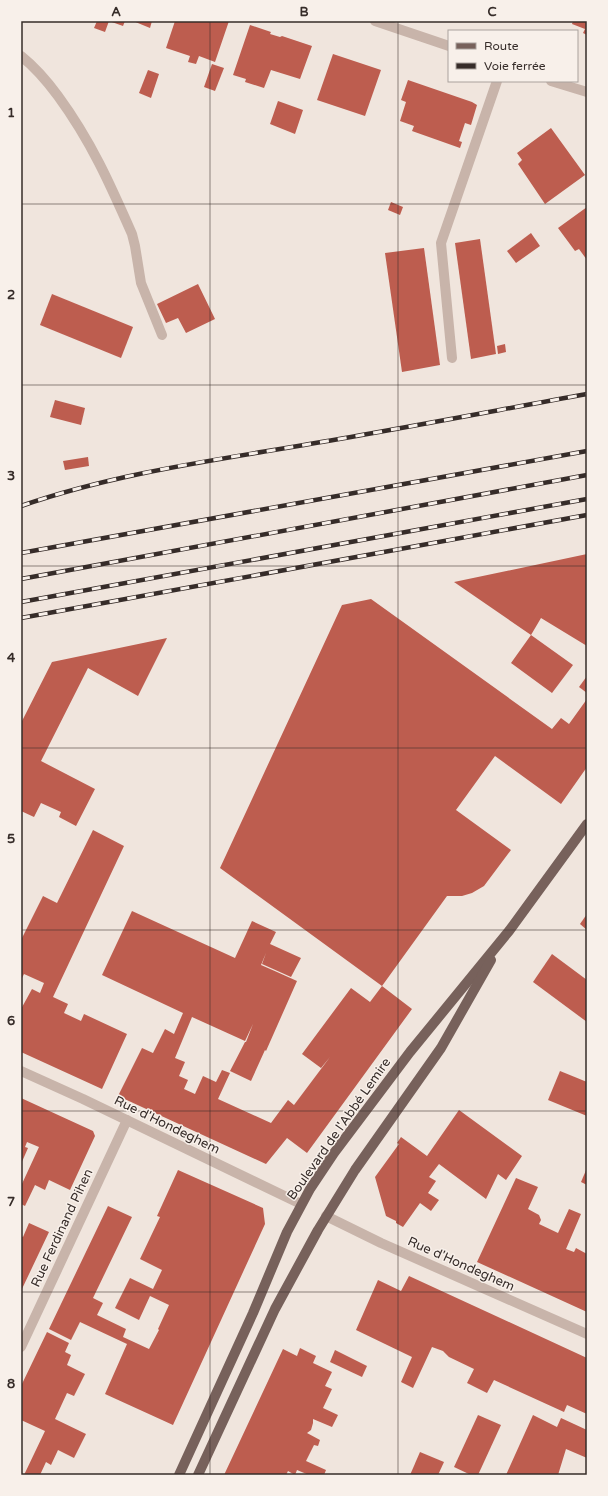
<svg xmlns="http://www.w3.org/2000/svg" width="608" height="1496" font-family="'Varela Round',sans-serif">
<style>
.building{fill:#bd5d4f}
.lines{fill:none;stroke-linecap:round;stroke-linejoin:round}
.minor{stroke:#c8b4aa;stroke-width:10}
.major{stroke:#77615b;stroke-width:10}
.rail-casing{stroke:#362c29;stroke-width:4.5}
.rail{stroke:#f8f0ea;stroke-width:3;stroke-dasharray:9;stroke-linecap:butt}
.grid{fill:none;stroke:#362c29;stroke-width:1;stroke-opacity:0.55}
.labels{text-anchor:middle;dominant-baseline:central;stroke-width:3;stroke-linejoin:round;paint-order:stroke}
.street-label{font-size:13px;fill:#362c29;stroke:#f8f0ea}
.neatline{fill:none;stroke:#362c29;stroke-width:1.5}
.grid-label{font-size:13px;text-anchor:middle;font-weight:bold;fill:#362c29}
</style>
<rect width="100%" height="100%" fill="#f0e5dd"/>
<g class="building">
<polygon points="97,21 125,21 123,26 109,21 105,32 94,28"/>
<polygon points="133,21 152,21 150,28"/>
<polygon points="175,21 229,21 215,62 199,56 196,64 188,62 190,56 166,48"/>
<polygon points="573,21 587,21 587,35 583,33 585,29 572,24"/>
<polygon points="250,25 271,32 270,34 280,37 282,36 312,46 300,79 271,70 264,88 245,82 246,79 233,75"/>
<polygon points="333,54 381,70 365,116 317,100"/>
<polygon points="212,64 224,68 215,91 204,87"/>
<polygon points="148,70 159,74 151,98 139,93"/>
<polygon points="408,80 472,102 477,105 471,125 465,123 459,141 462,142 460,148 412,131 414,126 400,121 406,102 401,100"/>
<polygon points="278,101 303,110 295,134 270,124"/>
<polygon points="551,128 585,175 545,204 518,164 522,160 517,153"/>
<polygon points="391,202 403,207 400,215 388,210"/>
<polygon points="587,207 587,260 579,249 575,251 558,228"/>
<polygon points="531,233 540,246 516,263 507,251"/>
<polygon points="480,239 496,354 471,359 455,243"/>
<polygon points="424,248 440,365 402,372 385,253"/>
<polygon points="198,284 215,319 186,333 178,318 166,323 157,304"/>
<polygon points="52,294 133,327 121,358 40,325"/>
<polygon points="505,344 506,352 498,354 497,346"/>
<polygon points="55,400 85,408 81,425 50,417"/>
<polygon points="88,457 89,466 65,470 63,461"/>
<polygon points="587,554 587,646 541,618 531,635 573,665 552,693 511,663 531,635 454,582"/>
<polygon points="371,599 552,729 561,718 569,724 587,699 587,767 561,804 495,756 456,810 511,850 484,886 472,893 462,896 447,896 382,986 220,868 342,605"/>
<polygon points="167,638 138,696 88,668 41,761 95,789 76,826 59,817 61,812 41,803 34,817 21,811 21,723 52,662"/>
<polygon points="587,676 587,693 579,687"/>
<polygon points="93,830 124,846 53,997 68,1004 64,1013 81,1021 84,1014 127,1034 102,1089 21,1052 21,1009 32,989 40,993 44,983 24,974 21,980 21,940 43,896 57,903"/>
<polygon points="132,911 235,958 252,921 276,932 270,944 301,958 291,977 262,964 266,953 261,965 277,972 264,1002 277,972 297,981 266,1051 265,1050 251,1081 230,1071 245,1042 246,1042 253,1024 245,1041 192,1017 175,1058 185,1062 179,1076 188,1080 184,1089 195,1094 203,1076 216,1082 222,1070 230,1073 218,1099 271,1123 288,1100 294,1105 330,1057 321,1068 302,1054 351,988 370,1002 382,986 412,1009 307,1153 287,1138 266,1164 118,1096 142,1048 153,1053 165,1029 174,1034 183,1013 102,975"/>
<polygon points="587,914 587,930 580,924"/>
<polygon points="552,954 587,980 587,1022 533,982"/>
<polygon points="560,1071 587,1082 587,1116 548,1100"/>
<polygon points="21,1098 93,1131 95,1136 70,1190 49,1180 45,1190 35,1185 25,1206 21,1204 21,1186 39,1147 27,1142 25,1147 28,1148 21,1164"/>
<polygon points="459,1110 522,1156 506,1180 498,1174 486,1199 439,1164 429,1177 436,1181 428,1193 439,1200 431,1211 420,1203 403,1227 396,1223 396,1221 386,1216 375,1177 399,1144 397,1143 401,1137 427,1156"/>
<polygon points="587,1168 587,1185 581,1182"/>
<polygon points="178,1170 263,1208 265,1224 173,1425 105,1394 127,1344 80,1322 71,1340 49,1329 108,1206 132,1217 93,1298 103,1303 97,1315 126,1329 123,1337 149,1349 159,1330 158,1329 169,1305 150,1296 139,1320 115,1308 130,1278 153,1289 162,1270 140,1259 160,1217 157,1216"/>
<polygon points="516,1178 538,1187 528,1209 539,1215 541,1220 539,1224 558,1233 569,1209 581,1214 566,1249 574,1252 576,1248 587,1254 587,1312 477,1262"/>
<polygon points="29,1223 49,1232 21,1291 21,1236 23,1237"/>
<polygon points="409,1276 587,1358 587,1414 567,1405 564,1412 494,1380 487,1393 467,1383 474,1369 449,1357 443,1351 432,1347 413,1388 401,1382 412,1357 356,1330 378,1280 401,1291"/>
<polygon points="47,1332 69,1343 65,1352 71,1355 67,1365 85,1374 74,1396 67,1393 55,1419 86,1434 74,1458 58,1450 51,1465 46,1462 40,1475 24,1475 45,1431 21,1420 21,1386"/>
<polygon points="300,1348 316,1356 313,1363 332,1372 325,1386 332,1389 323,1408 338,1415 332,1427 313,1419 313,1423 311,1430 307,1433 320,1440 318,1446 314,1445 306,1461 326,1470 324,1475 309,1475 297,1470 295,1475 288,1471 286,1475 224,1475 283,1349 297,1356"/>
<polygon points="335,1350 367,1366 362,1377 330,1362"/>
<polygon points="478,1415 501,1425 478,1475 471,1475 454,1467"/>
<polygon points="533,1415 557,1427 561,1418 587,1430 587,1458 566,1449 558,1475 506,1475"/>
<polygon points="420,1452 444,1462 438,1475 410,1475"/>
</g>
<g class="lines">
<g class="minor">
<polyline points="375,21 449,46"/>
<path d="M21,56C36,68 47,81 58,96C91,141 110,184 132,234L135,246L141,283L162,335"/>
<polyline points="551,81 587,92"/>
<polyline points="452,358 441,243 497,81"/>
<polyline points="21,1071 83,1099 301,1204"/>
<polyline points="326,1216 381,1243 587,1334"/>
<polyline points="21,1347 127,1120"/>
</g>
<g class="major">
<polyline points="179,1475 253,1313 287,1232 310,1189 334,1153 410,1052 509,931 587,824"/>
<polyline points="198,1475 275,1309 318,1230 355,1170 441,1048 491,960"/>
</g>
<defs>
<g id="rail">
<path d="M21,506C113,474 209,461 304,445C399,429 493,411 587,394"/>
<polyline points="21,553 587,451"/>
<polyline points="21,579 587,475"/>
<polyline points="21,602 587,499"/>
<polyline points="21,618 587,515"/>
</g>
</defs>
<use href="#rail" class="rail-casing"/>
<use href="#rail" class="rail"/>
</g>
<path class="grid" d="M210,21V1475M398,21V1475M21,204H587M21,385H587M21,566H587M21,748H587M21,930H587M21,1111H587M21,1292H587"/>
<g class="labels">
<g class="street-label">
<text transform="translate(167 1125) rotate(26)">Rue d'Hondeghem</text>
<text transform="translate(339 1129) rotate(-55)">Boulevard de l'Abbé Lemire</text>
<text transform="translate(62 1228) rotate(-65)">Rue Ferdinand Pihen</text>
<text transform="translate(461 1264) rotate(24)">Rue d'Hondeghem</text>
</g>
</g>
<rect width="608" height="1496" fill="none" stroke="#f8f0ea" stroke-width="44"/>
<rect x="448" y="30" width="130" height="52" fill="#f8f0ea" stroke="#aaa29d"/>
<rect x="456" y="43" width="20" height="6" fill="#77615b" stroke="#aaa29d"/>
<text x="484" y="50" font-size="12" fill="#362c29">Route</text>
<rect x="456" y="63" width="20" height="6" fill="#362c29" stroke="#aaa29d"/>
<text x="484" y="70" font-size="12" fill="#362c29">Voie ferrée</text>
<rect x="22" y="22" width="564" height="1452" class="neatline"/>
<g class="grid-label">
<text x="116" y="16">A</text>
<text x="304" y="16">B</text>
<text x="492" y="16">C</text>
<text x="11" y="117">1</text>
<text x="11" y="299">2</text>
<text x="11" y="480">3</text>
<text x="11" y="662">4</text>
<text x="11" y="843">5</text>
<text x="11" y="1025">6</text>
<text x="11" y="1206">7</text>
<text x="11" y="1388">8</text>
</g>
</svg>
